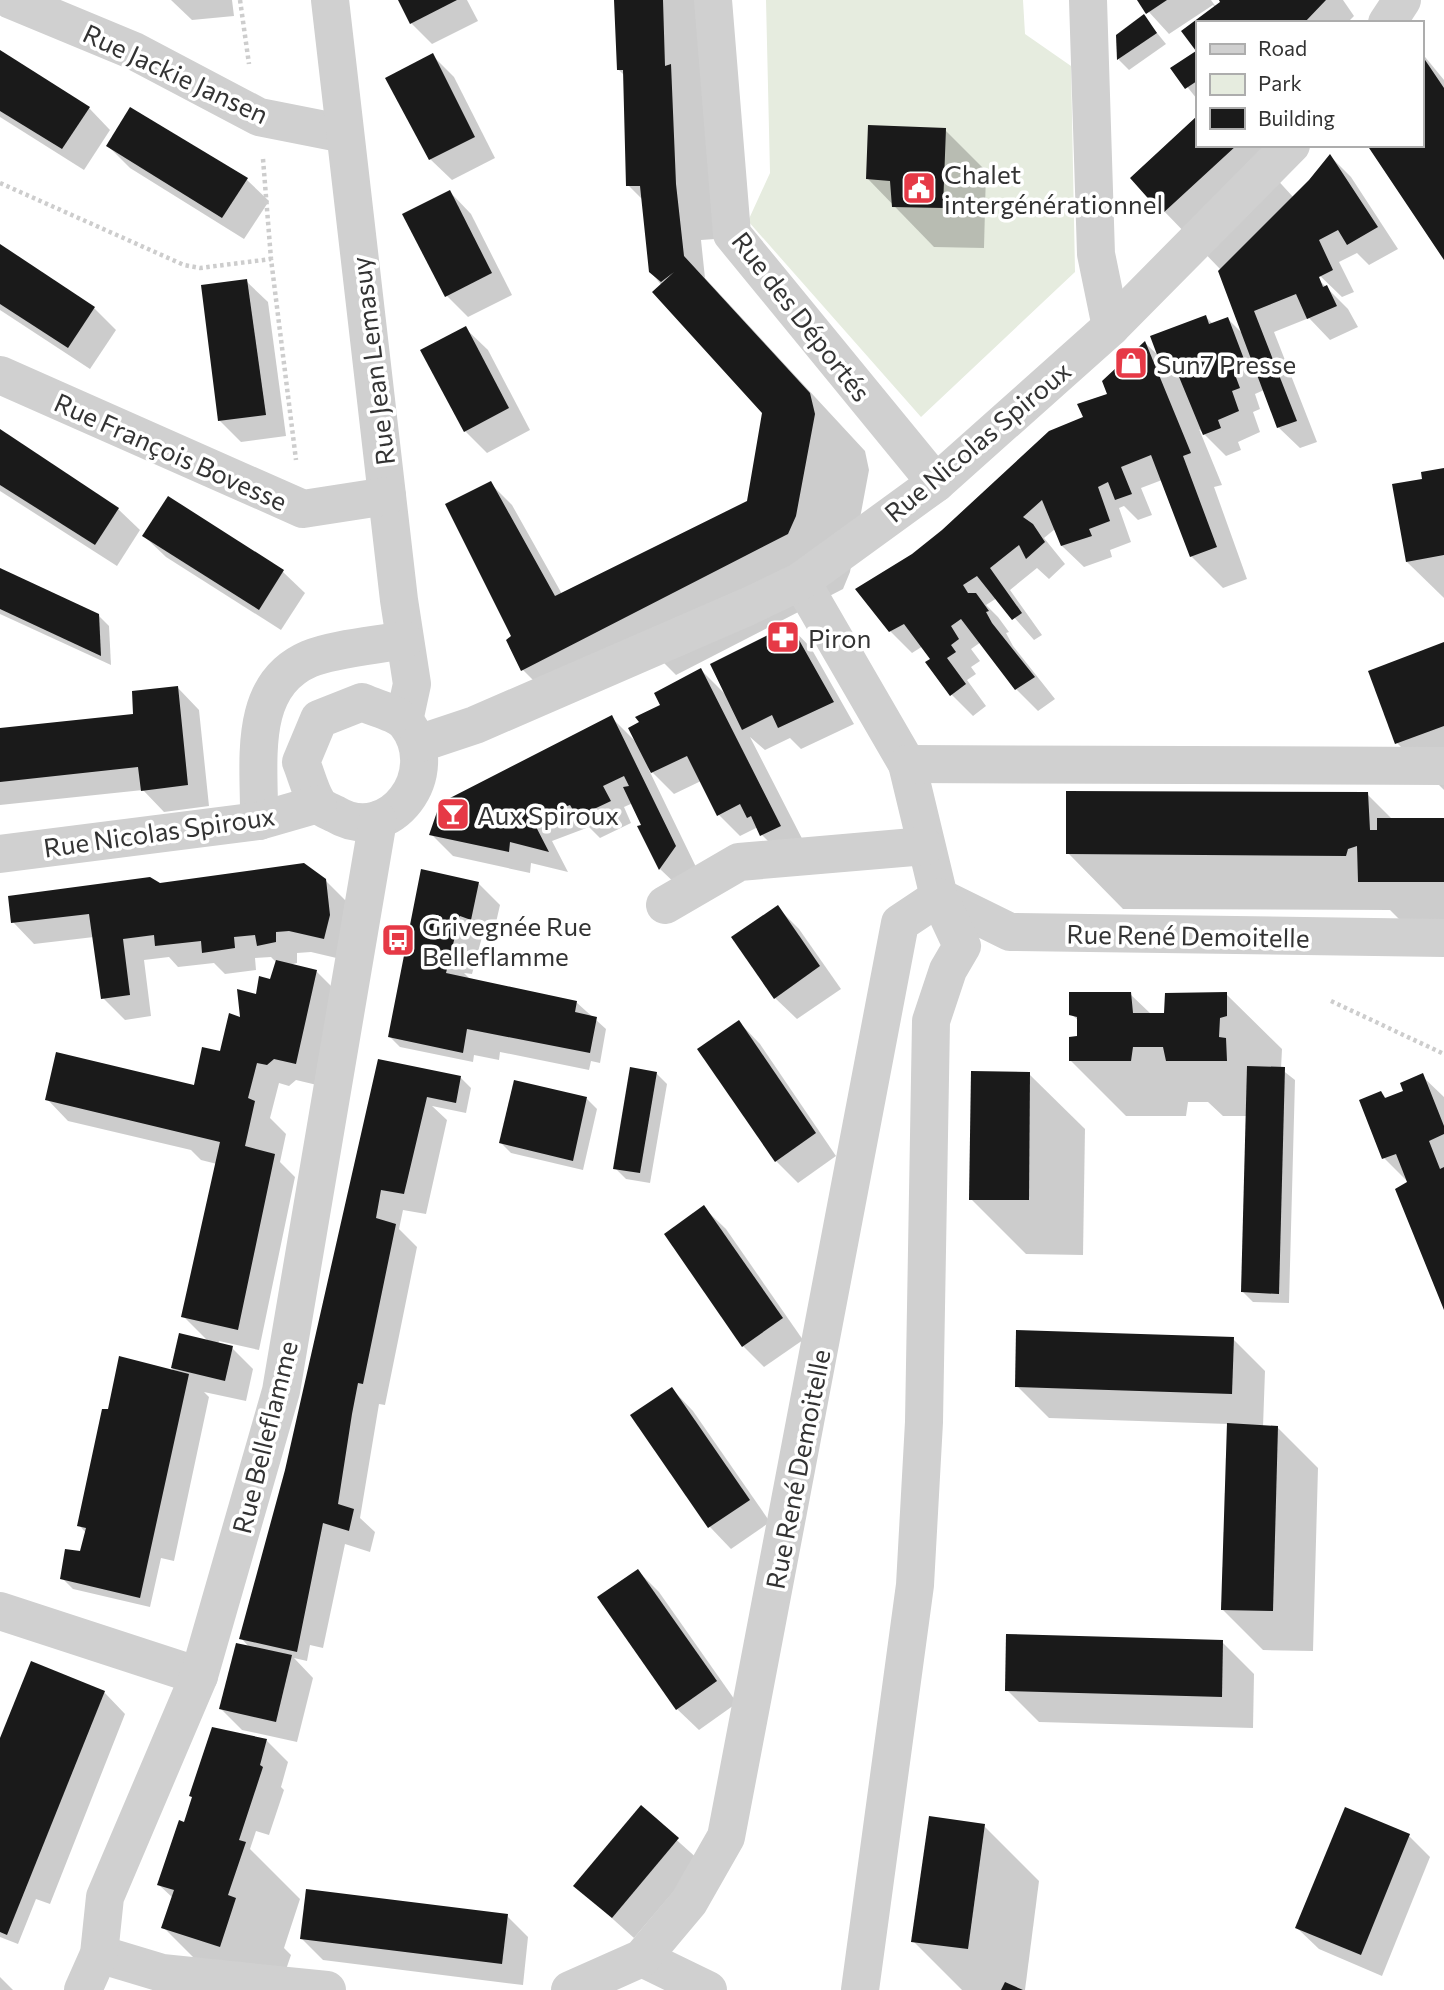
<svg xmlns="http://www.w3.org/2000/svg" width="1444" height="1990" font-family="Commissioner,sans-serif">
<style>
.green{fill:#e6ecdf}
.shadow{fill:#0003}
.building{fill:#1a1a1a}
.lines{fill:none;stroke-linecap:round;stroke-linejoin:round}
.path{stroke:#cdcdcd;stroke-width:4.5;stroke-dasharray:3.5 3.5;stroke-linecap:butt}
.minor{stroke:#d0d0d0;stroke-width:38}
.labels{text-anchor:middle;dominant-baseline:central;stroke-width:7;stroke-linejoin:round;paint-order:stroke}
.street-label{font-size:26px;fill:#333;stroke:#fff}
.poi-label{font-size:26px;fill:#333;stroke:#fff;text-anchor:start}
</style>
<rect width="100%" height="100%" fill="#fff"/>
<polygon class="green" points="766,0 1023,0 1025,34 1071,66 1075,272 921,417 748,221 770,173"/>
<g class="shadow">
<polygon points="171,0 232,0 234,16 192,20"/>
<polygon points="399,0 467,0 478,21 432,44 411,23"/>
<polygon points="616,0 716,0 730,238 701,240 705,278 865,451 869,470 850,572 843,589 676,675 642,641 544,691 523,670 513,636 490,483 512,505 562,594 749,502 764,412 650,271 643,200 628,185 624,75 618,69"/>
<polygon points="1138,0 1211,0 1216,7 1224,0 1343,0 1354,16 1347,23 1197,23 1197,51 1184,31 1215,7 1213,5 1169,34"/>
<polygon points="1144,17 1166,44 1129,70 1119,60 1118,36"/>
<polygon points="1197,52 1197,99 1172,68"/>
<polygon points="1421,52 1444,80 1444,257 1421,145"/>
<polygon points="0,53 89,108 110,130 84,170 0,117"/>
<polygon points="432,55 454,77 495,158 452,180 430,159"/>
<polygon points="131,109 247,180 269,201 244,239 130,168 108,146"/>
<polygon points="1197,118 1197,145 1277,145 1262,163 1294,198 1330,156 1351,177 1398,249 1369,265 1357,253 1339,262 1354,292 1342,297 1314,270 1311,272 1348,309 1358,327 1330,340 1309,318 1274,332 1317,442 1300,448 1278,427 1264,390 1255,394 1260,409 1253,412 1260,432 1238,442 1241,450 1226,456 1199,429 1222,485 1214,487 1247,579 1223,588 1191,556 1162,480 1141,488 1152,515 1138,520 1124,506 1119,508 1131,542 1110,550 1112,557 1084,567 1062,546 1055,529 1044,538 1065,564 1049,579 1037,568 1010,590 1042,635 1034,640 997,598 986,605 998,617 1009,632 1006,633 1013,646 1055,699 1038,711 1016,689 981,642 971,649 980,661 971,667 976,674 967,680 986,706 973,716 952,695 923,646 912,653 890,631 913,555 1086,418 1109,395 1145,343 1160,357 1206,317 1213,324 1228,319 1243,334 1221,270 1132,178"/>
<polygon points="945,130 986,171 984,248 934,247 868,179"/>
<polygon points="450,192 471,214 512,295 468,317 447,296"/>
<polygon points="0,246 94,308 116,330 90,369 0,310"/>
<polygon points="246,281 268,302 286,436 241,442 219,420"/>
<polygon points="466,329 488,350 530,430 487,453 465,431"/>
<polygon points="0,431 118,509 140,530 117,566 0,491"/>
<polygon points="1444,470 1444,598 1407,562"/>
<polygon points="168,499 283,572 305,593 281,630 166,557 144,536"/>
<polygon points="0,570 98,615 109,626 111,665 0,614"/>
<polygon points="790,626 811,648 854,724 801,749 790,738 765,750 750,737 812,858 794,867 762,835 758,827 740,836 719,815 701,781 674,794 648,768 697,869 681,889 660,869 639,827 644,826 633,803 624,807 631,823 600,838 589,827 552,841 568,872 531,863 530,873 453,856 431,834 611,717 636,742 662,705 701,670 727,696"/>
<polygon points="1444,644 1444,790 1397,743"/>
<polygon points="178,688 199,710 209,806 164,812 143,790 0,805 0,730 135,716"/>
<polygon points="1367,794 1392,819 1444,820 1444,936 1416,936 1390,910 1123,909 1068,853"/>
<polygon points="422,871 478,883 500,905 492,940 482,937 472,974 464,973 473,982 576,1002 606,1029 600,1063 591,1061 589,1070 500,1052 499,1060 474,1055 473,1062 400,1047 390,1037"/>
<polygon points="325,880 347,902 345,960 311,952 297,953 297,963 289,965 316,971 338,993 317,1085 296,1080 289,1086 279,1083 270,1118 286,1134 280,1162 295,1177 259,1350 219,1341 218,1344 232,1348 253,1369 246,1401 204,1392 209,1397 174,1561 161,1558 150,1607 73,1589 62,1578 82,1553 86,1533 79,1525 109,1411 172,1371 180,1335 209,1342 183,1316 217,1164 201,1160 191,1150 68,1121 47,1099 200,1089 242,1020 271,981 277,963 271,957 255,958 256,970 225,974 214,963 178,967 169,957 144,960 151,1016 125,1020 103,998 94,937 34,944 13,922 159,885"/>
<polygon points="777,907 799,929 841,989 797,1019 775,998"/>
<polygon points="1130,994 1151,1014 1166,1014 1226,994 1282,1049 1281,1069 1295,1080 1289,1303 1253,1302 1243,1292 1247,1116 1223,1116 1208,1102 1188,1102 1186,1116 1126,1116 1071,1061 1079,1037 1079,1021 1071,1014"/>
<polygon points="739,1022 760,1044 836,1156 798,1183 776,1161 699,1049"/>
<polygon points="380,1061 460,1077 471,1088 466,1113 432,1106 447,1120 426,1214 403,1210 399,1229 417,1247 385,1405 379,1404 360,1518 375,1532 370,1552 345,1544 323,1648 310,1645 307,1661 294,1658 313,1678 297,1742 242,1730 221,1709 250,1648 241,1638 286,1470"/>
<polygon points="656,1073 667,1084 650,1183 626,1179 615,1168"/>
<polygon points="1029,1074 1085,1129 1083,1255 1026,1254 971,1199"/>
<polygon points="1422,1076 1444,1097 1444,1306 1409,1183 1384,1158 1381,1093 1387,1099 1405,1092"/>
<polygon points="587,1099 597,1109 583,1170 511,1153 501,1143"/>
<polygon points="704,1208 726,1229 803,1340 764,1367 743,1346"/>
<polygon points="1233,1339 1265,1371 1263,1427 1277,1427 1318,1468 1313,1651 1263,1650 1222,1609 1228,1424 1049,1418 1017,1386"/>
<polygon points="672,1389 693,1411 770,1522 731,1549 710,1527 633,1416"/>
<polygon points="638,1571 659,1592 737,1703 699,1730 677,1709"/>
<polygon points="1222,1642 1254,1674 1253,1728 1039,1722 1007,1690"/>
<polygon points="104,1692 125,1714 50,1904 36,1899 18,1944 0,1937 0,1743"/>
<polygon points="266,1740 288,1762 281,1787 284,1790 269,1835 256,1831 250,1849 300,1899 284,1948 291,1955 279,1990 218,1982 163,1927 173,1898 159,1885 185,1824"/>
<polygon points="641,1808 700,1861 634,1938 576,1886"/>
<polygon points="984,1826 1039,1881 1025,1990 962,1990 913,1941"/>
<polygon points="1409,1836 1430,1857 1382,1976 1319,1949 1297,1928"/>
<polygon points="507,1916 528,1937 523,1985 323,1960 302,1939"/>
<polygon points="0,1977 13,1990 0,1990"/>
</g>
<g class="building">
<polygon points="398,0 457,0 410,24"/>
<polygon points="614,0 663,0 665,66 671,64 676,184 684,256 810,393 815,414 796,516 788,534 521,671 506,640 511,636 445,504 491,481 555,596 747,501 762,413 652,292 674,272 661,282 649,272 640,186 626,186 623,70 617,70"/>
<polygon points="1137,0 1167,0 1146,14"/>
<polygon points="1219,0 1326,0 1304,23 1197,23 1197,81 1185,89 1170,68 1196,51 1181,31 1220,2"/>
<polygon points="1144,14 1157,33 1117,60 1116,35"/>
<polygon points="0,50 90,107 62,149 0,111"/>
<polygon points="433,53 475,137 429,160 385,78"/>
<polygon points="1421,54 1444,88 1444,260 1367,145 1421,145"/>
<polygon points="130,107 248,178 222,218 106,146"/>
<polygon points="1197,116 1197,145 1237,145 1162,214 1130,178"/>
<polygon points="868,125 946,128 943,208 892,207 890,181 866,179"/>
<polygon points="1330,154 1378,227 1347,245 1338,230 1319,240 1333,270 1319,277 1323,287 1327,285 1337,306 1307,319 1296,294 1254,311 1297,421 1277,428 1218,271 1309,180"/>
<polygon points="450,190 492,273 445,297 402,214"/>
<polygon points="0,244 95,307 68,348 0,304"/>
<polygon points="247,279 266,415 218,421 201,285"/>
<polygon points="1206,315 1209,324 1228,317 1247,367 1234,372 1240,388 1232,391 1239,411 1218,420 1221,428 1203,435 1177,372 1165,376 1150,336"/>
<polygon points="466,326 509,408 464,432 420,350"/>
<polygon points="1145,341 1191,453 1183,456 1217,547 1190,557 1151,455 1121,467 1132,494 1115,500 1108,482 1098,487 1110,521 1089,529 1092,536 1061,546 1042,500 1023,517 1033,524 1045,542 1026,559 1019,545 990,568 1022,613 1012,620 977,576 963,585 968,593 976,593 989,611 986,612 992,623 1035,677 1015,690 961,619 951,626 959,639 951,645 956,652 947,658 966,684 950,696 925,662 930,659 904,624 889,632 855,589 912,554 942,530 1049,431 1083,417 1077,404 1107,394 1102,381"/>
<polygon points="0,429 119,508 95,545 0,485"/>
<polygon points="1444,468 1444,555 1406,562 1392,484 1422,479 1421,472"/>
<polygon points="168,496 284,570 259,610 142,536"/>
<polygon points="0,568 99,614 101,656 0,609"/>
<polygon points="790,624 834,702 778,728 772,715 742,730 710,664"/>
<polygon points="1444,642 1444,726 1395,744 1368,671"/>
<polygon points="701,668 781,826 760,836 751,816 747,818 740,804 717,816 687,756 651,773 628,728 639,722 635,717 660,705 654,693"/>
<polygon points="178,686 188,785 141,791 138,767 0,782 0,728 133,714 132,691"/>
<polygon points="612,715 676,846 659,870 637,826 641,825 623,787 629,786 624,776 603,786 611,801 577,817 570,805 532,819 549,852 510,842 509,852 429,835 438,809 450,798"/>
<polygon points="1066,791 1368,792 1370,830 1377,830 1377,818 1444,818 1444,882 1358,882 1357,846 1348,849 1346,856 1066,854"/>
<polygon points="304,863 326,879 330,915 324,939 289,931 276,932 276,942 257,946 255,935 234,937 235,948 202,953 201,941 155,946 154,935 123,939 130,995 101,999 89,914 11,923 8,896 150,877 160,883"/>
<polygon points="421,869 479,882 471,920 460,916 446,973 577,1001 575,1012 597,1017 590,1053 467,1029 463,1053 388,1037"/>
<polygon points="778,905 820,966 774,999 731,937"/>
<polygon points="276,960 317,970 296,1064 274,1059 267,1065 257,1063 248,1098 255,1101 245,1146 275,1154 238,1330 181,1317 220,1142 45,1100 56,1052 194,1085 202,1047 220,1051 229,1013 240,1017 237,989 256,994 259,976 270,979"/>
<polygon points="1069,992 1131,992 1133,1013 1164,1013 1165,993 1227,992 1227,1016 1220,1018 1219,1037 1226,1038 1227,1061 1166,1061 1163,1047 1133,1047 1131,1061 1069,1061 1069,1037 1077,1036 1077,1017 1069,1015"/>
<polygon points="739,1020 816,1133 775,1162 697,1049"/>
<polygon points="378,1059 461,1076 456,1103 427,1097 404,1194 381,1190 376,1218 396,1224 363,1384 358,1383 352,1414 338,1504 354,1509 349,1531 323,1523 297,1652 239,1639 285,1470"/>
<polygon points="1247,1066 1285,1067 1279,1294 1241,1292"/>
<polygon points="630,1067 657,1072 640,1173 613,1169"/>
<polygon points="971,1071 1030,1072 1029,1200 969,1200"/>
<polygon points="1423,1073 1444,1126 1444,1134 1429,1141 1440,1169 1444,1167 1444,1310 1395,1189 1407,1182 1396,1154 1382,1159 1359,1100 1381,1091 1385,1098 1403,1091 1400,1083"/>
<polygon points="514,1080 587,1097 573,1161 499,1143"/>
<polygon points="704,1205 783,1318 742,1347 664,1234"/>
<polygon points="1016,1330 1234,1337 1232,1394 1015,1387"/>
<polygon points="179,1333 233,1346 225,1381 171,1368"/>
<polygon points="119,1356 189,1374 140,1598 60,1579 65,1549 80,1551 86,1528 77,1526 102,1409 108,1409"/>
<polygon points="672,1387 750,1500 708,1528 630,1415"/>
<polygon points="1227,1423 1278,1426 1273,1611 1221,1610"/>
<polygon points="638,1569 717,1681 676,1710 597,1597"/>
<polygon points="1006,1634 1223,1640 1222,1697 1005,1691"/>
<polygon points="236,1643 292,1655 276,1722 219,1709"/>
<polygon points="31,1661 105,1691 7,1935 0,1932 0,1738"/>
<polygon points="212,1727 267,1739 260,1765 263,1767 239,1840 246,1842 228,1895 236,1898 220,1947 161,1928 174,1890 157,1885 179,1820 184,1822 192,1797 189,1796"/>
<polygon points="641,1805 679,1838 612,1918 573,1886"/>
<polygon points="1345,1807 1410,1834 1361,1955 1295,1928"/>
<polygon points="929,1816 985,1824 968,1949 911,1942"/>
<polygon points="306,1889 508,1914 502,1964 300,1939"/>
<polygon points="1005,1982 1023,1990 1001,1990"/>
</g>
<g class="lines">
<g class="path">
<polyline points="240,0 249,64"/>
<polyline points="263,159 271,259 296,460"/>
<polyline points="0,183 184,265 200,268 271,259"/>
<polyline points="1331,1001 1444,1054"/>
</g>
<g class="minor">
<polyline points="11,0 134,51 259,117 345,134"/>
<polyline points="330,0 399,600 412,684 404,721"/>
<polyline points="713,0 732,234 936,483"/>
<polyline points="1088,0 1096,254 1111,327"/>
<polyline points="1387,23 1402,0"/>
<polyline points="0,375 303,509 387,496"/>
<polyline points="801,581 907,764 939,897 1010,932 1444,938"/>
<path d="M362,702C374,708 398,713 406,723C445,773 390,847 335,814C329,811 320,808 317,802C310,791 306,774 301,762L319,719Z"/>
<polyline points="418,744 475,725 749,606 801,581 936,483 1111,327 1291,145"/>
<polyline points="907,764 1444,766"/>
<path d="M259,821C260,764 246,686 309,659C332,649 378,645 404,640"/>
<polyline points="0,854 259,821 318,804"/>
<polyline points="665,905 739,862 925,846"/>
<polyline points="0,1611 199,1676"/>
<polyline points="99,1954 162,1973 327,1990"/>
<polyline points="642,1958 708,1990"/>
<polyline points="83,1990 99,1954 105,1897 199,1676 281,1391 378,820"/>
<polyline points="570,1990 642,1958 689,1902 726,1837 900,923 939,897 962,946 948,970 931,1021 924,1422 915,1585 860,1990"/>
</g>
</g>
<defs>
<symbol id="civic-square" viewBox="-11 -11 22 22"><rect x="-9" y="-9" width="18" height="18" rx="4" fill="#e63946" stroke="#fff"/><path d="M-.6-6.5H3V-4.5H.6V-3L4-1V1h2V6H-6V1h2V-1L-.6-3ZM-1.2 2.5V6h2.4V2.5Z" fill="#fff"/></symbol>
<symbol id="shop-square" viewBox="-11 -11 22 22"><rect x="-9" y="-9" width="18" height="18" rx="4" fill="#e63946" stroke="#fff"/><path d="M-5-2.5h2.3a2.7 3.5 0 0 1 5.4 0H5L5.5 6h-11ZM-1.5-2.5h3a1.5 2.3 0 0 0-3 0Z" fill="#fff"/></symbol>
<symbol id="pharmacy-square" viewBox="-11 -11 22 22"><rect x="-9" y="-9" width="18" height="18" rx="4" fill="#e63946" stroke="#fff"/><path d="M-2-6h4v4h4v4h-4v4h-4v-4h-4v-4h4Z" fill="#fff"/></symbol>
<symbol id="bar-square" viewBox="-11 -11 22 22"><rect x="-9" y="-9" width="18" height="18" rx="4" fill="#e63946" stroke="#fff"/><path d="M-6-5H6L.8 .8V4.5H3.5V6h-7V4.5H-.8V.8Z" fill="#fff"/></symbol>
<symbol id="bus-square" viewBox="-11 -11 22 22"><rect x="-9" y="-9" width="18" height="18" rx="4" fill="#e63946" stroke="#fff"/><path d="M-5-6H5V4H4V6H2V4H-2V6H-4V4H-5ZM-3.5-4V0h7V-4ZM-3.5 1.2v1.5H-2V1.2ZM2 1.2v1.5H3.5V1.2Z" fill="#fff"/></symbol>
</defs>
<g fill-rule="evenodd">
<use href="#civic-square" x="900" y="169" width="38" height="38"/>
<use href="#shop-square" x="1112" y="344" width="38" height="38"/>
<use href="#pharmacy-square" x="764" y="618" width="38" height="38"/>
<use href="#bar-square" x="434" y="795" width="38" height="38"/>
<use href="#bus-square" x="379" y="921" width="38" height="38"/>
</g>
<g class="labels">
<g class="street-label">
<text transform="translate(176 73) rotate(25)">Rue Jackie Jansen</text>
<text transform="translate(802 316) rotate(52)">Rue des Déportés</text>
<text transform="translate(372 361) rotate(-97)">Rue Jean Lemasuy</text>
<text transform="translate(977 441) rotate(-40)">Rue Nicolas Spiroux</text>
<text transform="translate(171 451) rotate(24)">Rue François Bovesse</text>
<text transform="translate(159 831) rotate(-8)">Rue Nicolas Spiroux</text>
<text transform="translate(1188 935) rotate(1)">Rue René Demoitelle</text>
<text transform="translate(264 1437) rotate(-76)">Rue Belleflamme</text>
<text transform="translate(797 1469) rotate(-79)">Rue René Demoitelle</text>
</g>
<g class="poi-label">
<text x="944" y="173">Chalet<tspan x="944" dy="30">intergénérationnel</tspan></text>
<text x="1156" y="363">Sun7 Presse</text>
<text x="808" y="637">Piron</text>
<text x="477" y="814">Aux Spiroux</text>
<text x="422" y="925">Grivegnée Rue<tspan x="422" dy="30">Belleflamme</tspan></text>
</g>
</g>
<rect x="1196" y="21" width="228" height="126" fill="#ffffff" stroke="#adadad" stroke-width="2"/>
<rect x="1210" y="44" width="35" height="10" fill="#d0d0d0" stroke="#adadad" stroke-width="2"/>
<text x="1258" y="56" font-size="21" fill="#333333">Road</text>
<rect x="1210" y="74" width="35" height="21" fill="#e6ecdf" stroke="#adadad" stroke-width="2"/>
<text x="1258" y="91" font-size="21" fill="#333333">Park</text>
<rect x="1210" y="108" width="35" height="21" fill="#1a1a1a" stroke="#adadad" stroke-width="2"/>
<text x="1258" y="126" font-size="21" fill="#333333">Building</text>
</svg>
